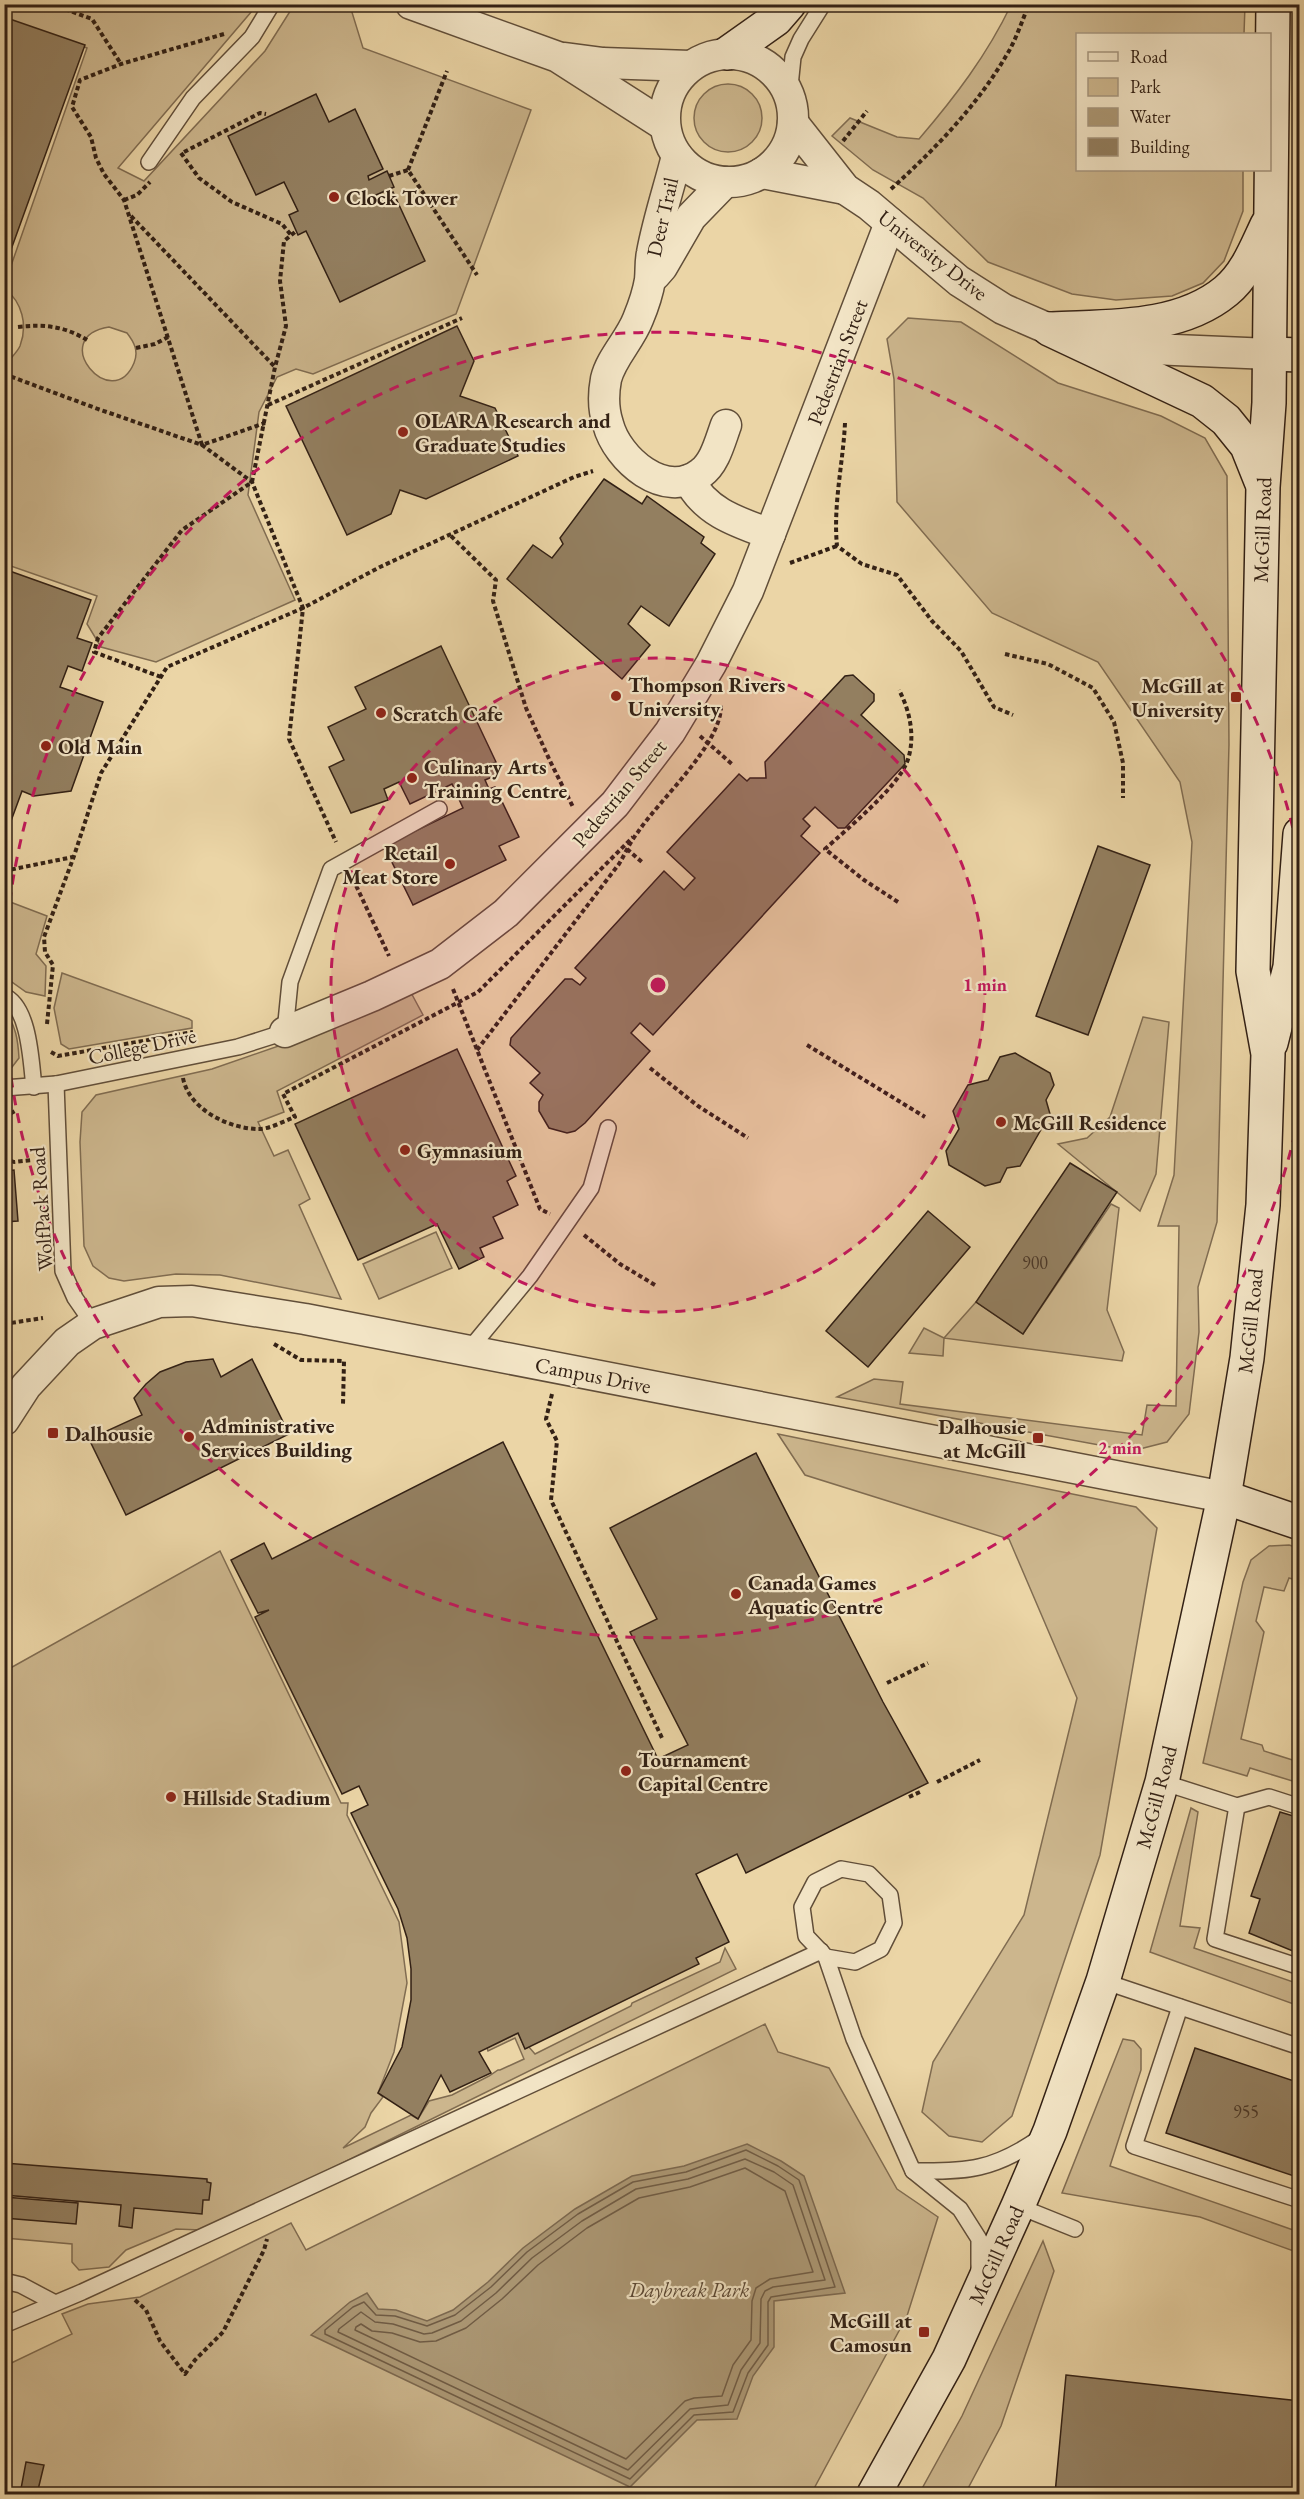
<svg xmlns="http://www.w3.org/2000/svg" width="1304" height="2499" font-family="'EB Garamond',serif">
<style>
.green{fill:#ccb68d;stroke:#806c51;stroke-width:1.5;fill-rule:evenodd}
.water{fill:#ac9875;stroke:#7c684f;stroke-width:1.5}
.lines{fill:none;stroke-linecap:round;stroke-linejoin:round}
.shore{stroke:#705c45;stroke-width:1.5}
.building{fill:#937f60;stroke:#332115;stroke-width:1.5}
.lane-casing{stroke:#614e39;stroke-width:18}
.street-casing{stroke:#614e39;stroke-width:33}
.secondary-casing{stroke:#332115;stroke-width:36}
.path{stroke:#332115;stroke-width:4;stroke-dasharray:4.5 3;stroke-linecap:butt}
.lane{stroke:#f2e4c5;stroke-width:15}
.street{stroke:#f2e4c5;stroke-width:30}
.secondary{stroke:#f2e4c5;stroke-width:33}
.ring{fill:none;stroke:#c2185b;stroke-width:3;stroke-dasharray:10 8}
.poi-dot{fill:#8f2418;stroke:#f2e4c5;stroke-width:2}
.labels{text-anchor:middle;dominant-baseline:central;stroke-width:4.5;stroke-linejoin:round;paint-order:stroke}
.number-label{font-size:18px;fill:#4b3828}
.poi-label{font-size:21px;font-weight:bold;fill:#332115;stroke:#f2e4c5;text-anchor:start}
.street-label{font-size:21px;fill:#332115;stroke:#f2e4c5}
.park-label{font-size:21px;font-style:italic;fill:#594633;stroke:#f2e4c5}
.centre{fill:#c2185b;stroke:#f2e4c5;stroke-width:3}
.ring-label{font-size:18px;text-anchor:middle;font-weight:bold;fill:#c2185b;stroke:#f2e4c5;stroke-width:4.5;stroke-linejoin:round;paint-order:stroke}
</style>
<rect width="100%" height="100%" fill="#ebd5a6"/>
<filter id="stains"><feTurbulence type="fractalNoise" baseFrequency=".00333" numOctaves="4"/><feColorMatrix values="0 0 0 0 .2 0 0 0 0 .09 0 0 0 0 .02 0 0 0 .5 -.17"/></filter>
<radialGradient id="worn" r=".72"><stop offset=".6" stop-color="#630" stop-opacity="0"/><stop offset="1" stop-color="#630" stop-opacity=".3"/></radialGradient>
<g class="green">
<path d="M5,5H251L252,11L118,168L144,181L265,51L294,5H336L351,9L363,48L531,110L456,314L313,374L296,369L277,377L259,412L248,495L295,600L156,662L101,647L87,624L97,596L5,564V366C9,359 17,353 20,346C28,325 22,302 5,289V283L87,48L5,19ZM109,327L127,333C134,342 139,351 134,363C112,415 46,337 109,327Z"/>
<path d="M1011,5H1245L1244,34H1078V170H1243V211L1224,261L1203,283L1172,296L1116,300L1072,294L988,262L923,198L873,170L832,136L850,118L897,137L919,139C955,97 987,55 1011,5Z"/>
<circle cx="728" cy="118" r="34"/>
<polygon points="908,318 961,322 1058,383 1161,416 1205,438 1227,476 1229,744 1217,1222 1198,1287 1199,1332 1189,1414 1167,1442 1132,1451 837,1397 874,1379 903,1382 900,1404 1142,1435 1147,1405 1176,1406 1179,1226 1158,1226 1174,1175 1192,842 1180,782 1098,662 992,613 897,502 894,379 887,339"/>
<polygon points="5,900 47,916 36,954 46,966 45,996 26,992 5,977"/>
<polygon points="62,973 189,1019 192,1021 192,1028 69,1049 61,1044 54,1008"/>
<polygon points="409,989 423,1015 277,1091 284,1112 258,1122 274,1156 288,1150 310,1199 299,1205 341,1299 220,1275 176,1274 124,1281 109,1278 93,1266 84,1246 80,1142 82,1112 96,1095 212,1069 316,1033"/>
<path d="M4,1011C16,1024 18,1041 19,1058L9,1071L5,1069Z"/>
<polygon points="1143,1017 1169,1022 1156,1174 1140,1211 1058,1144 1087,1138 1110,1117"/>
<polygon points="1111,1204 1119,1208 1107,1310 1124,1352 1122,1361 944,1338 943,1356 909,1353 924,1328 944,1338 976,1302 1023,1334"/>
<polygon points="436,1232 452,1268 379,1299 363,1264"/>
<polygon points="778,1434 1136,1507 1157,1528 1100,1855 1012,2116 982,2142 949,2136 922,2112 933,2062 1024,1915 1077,1698 1009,1539 805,1475"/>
<polygon points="1289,1545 1299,1548 1299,1581 1289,1578 1284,1591 1264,1587 1256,1621 1264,1632 1241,1739 1262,1745 1264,1751 1299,1762 1299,1783 1250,1768 1247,1776 1203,1763 1243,1582 1251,1560 1269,1546"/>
<polygon points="220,1551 341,1803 348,1803 347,1815 399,1922 407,1983 394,2052 378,2093 383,2097 371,2113 365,2127 343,2148 411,2115 418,2119 429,2101 452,2095 489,2076 498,2070 500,2070 524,2059 515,2038 488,2051 487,2048 518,2033 525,2048 529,2047 535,2054 631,2006 632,2003 720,1962 725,1948 736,1969 312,2178 201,2230 176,2229 126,2250 109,2267 79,2270 72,2262 72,2244 5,2238 5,1671"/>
<polygon points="1191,1808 1198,1812 1180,1926 1200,1928 1194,1948 1299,1984 1299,2006 1150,1952"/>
<polygon points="765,2024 778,2052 829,2068 897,2189 938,2217 907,2316 811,2494 5,2494 5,2366 72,2334 62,2314 88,2304 140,2297 291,2223 306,2250"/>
<polygon points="1123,2039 1134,2041 1141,2049 1141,2070 1110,2166 1299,2232 1299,2253 1200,2217 1062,2193"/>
<polygon points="1043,2241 1054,2271 1001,2426 965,2494 919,2494 962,2416"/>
</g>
<polygon class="water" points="747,2144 781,2161 804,2176 845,2293 774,2301 774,2347 753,2376 737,2419 697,2420 630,2487 311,2335 350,2302 367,2293 378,2309 396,2310 427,2321 453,2310 488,2282 523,2248 575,2209 632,2176 684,2166"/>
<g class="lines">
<g class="shore">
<polygon points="746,2150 778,2166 799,2180 835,2287 771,2297 768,2302 768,2345 748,2373 733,2412 694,2415 630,2479 325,2334 325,2330 353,2307 364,2302 376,2315 395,2316 427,2326 455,2315 491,2287 527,2252 578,2214 633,2182 686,2172"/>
<polygon points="745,2159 774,2172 793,2185 825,2280 773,2287 765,2291 761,2299 760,2343 741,2370 728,2405 690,2409 628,2470 338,2332 339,2329 361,2312 375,2322 393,2324 424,2334 432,2333 461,2321 496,2293 532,2258 582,2221 636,2189 688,2179"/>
<polygon points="745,2168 785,2191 813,2272 770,2279 756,2288 752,2301 751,2340 733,2365 722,2396 694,2398 685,2401 626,2459 355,2330 356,2327 361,2324 372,2331 392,2333 420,2342 436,2341 466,2328 502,2299 538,2265 587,2228 639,2198 690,2187"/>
</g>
</g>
<g class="building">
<polygon points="4,17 85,45 4,269"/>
<polygon points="316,94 329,122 355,109 383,169 368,176 369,180 387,171 394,187 376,195 377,200 393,192 425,261 340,302 306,231 298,235 289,215 298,211 284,182 256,195 228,136"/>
<polygon points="457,326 474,361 460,396 495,408 518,456 426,499 400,490 391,514 347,535 286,406"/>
<polygon points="604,479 642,504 647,496 704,537 701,543 715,554 669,626 641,606 628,624 650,645 622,679 507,579 533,545 552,558 563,544 560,538"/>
<polygon points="4,569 91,600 77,638 92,643 82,671 68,666 60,687 103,702 71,791 34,796 22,791 4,840"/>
<polygon points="441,646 496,762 491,764 497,775 485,780 489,789 495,787 519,837 499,846 506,860 413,905 384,846 463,808 452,784 410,804 399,782 384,789 388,800 351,813 329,767 344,760 328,727 366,709 355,687"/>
<polygon points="853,675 874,694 874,701 861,715 904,755 905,764 845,828 838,828 815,807 803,819 810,826 801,836 820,853 653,1035 640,1023 631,1033 650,1051 585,1123 575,1131 567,1133 549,1128 539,1111 539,1102 543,1095 530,1083 540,1073 510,1045 511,1038 565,979 572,979 580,985 586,978 575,968 664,871 684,890 695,878 667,852 739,774 747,781 750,778 766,778 765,762 845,676"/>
<polygon points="1098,846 1150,865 1088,1035 1036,1016"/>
<polygon points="457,1049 516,1176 507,1181 518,1205 493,1217 503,1238 480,1248 484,1257 459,1269 437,1224 358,1260 295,1124"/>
<polygon points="1015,1053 1050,1073 1054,1085 1046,1100 1050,1114 1020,1166 1007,1168 1000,1182 985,1186 949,1165 946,1151 959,1129 953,1111 968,1085 988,1080 1000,1057"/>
<polygon points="1070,1163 1117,1192 1023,1334 976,1302"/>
<polygon points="14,1170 18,1221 4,1222 4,1171"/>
<polygon points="928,1211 970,1247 868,1367 826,1331"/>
<polygon points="213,1359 221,1377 252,1359 289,1434 126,1515 89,1439 142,1415 134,1398 146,1384 160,1372 186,1362"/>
<polygon points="503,1442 658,1759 688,1745 630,1632 657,1619 610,1528 756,1453 883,1702 928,1783 746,1873 737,1854 696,1874 729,1942 696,1958 699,1964 525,2049 518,2033 479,2052 491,2073 450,2092 441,2075 418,2119 378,2093 402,2047 411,2000 411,1969 407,1938 398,1909 351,1813 368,1805 359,1786 342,1794 255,1617 269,1610 258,1613 231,1560 264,1543 272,1559"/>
<polygon points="1280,1812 1300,1818 1300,1954 1249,1933 1260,1899 1251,1896"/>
<polygon points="1195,2048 1300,2083 1300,2178 1166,2133"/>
<polygon points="4,2163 207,2179 207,2182 211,2183 209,2200 203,2200 202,2214 134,2208 132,2228 119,2226 121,2205 4,2195"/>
<polygon points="4,2197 78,2203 76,2224 4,2218"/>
<polygon points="1066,2375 1300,2401 1300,2494 1055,2494"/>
<polygon points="26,2462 44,2465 37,2494 20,2494"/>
</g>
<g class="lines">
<defs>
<g id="lane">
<polyline points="789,96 793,57 801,39 823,4"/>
<polyline points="149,162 193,98 252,37 272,4"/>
<path d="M4,996C30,1007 31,1064 34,1087"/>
<polyline points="56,1084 63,1271 75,1298 93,1324"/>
<polyline points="4,1088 56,1084 238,1047 285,1032 290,982 331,869 439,809"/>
<polyline points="468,1351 530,1276 591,1188 608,1128"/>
<polyline points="1162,1782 1237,1806 1269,1797 1300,1807"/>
<polyline points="1237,1806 1215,1939 1300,1967"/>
<polyline points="826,1957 855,1962 881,1949 894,1923 890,1895 869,1874 841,1869 815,1882 802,1907 806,1936 826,1957 854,2039 913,2171 960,2209 979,2239 979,2273"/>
<polyline points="1103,1981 1300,2047"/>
<polyline points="1180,2007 1134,2146 1300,2200"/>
<path d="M913,2171C967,2172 994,2170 1040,2138"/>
<polyline points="1018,2206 1075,2229"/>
<polyline points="4,2281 21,2285 55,2303"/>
<polyline points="4,2325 82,2292 821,1951"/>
</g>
<g id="street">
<polyline points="411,4 558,57 664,125"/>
<circle cx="729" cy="118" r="64"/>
<polyline points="565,58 603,63 690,66"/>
<polyline points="793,123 845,189 869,205 959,281 1003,309 1049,329 1128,348 1270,354"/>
<path d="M677,156C669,188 658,220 652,253C650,262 651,271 650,280C648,292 643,307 638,319C630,340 611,358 606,379C603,395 603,409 608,424C617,459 665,501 701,473C715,463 720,441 726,425"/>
<polyline points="762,173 845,189"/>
<polyline points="655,275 662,267 691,217 725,182"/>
<path d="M689,480C705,512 737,522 770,534"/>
<polyline points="285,1032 372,996 440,964 506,913 615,804 670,732 711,664 748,591 890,223"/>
<polyline points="4,1420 26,1386 67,1342 93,1324 159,1302 192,1301 305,1319 1224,1497"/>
</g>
<g id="secondary">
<polyline points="728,53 776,19 789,4"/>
<polyline points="1049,329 1202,401 1226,420 1247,446 1261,481"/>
<path d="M1052,329C1108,326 1179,330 1226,291C1246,275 1256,248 1267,225"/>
<polyline points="1270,354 1300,355"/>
<polyline points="1271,1043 1290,967 1300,834"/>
<polyline points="1224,1497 1300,1523"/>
<polyline points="874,2494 949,2359 1018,2206 1050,2131 1103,1981 1162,1782 1224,1497 1247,1358 1263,1205 1268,1054 1253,971 1263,487 1269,403 1273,4"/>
</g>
</defs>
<use href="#lane" class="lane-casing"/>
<use href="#street" class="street-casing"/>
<use href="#secondary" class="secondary-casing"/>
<g class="path">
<polyline points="51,4 92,19 121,64"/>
<polyline points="224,34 121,64 80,80 72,107 91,137 96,158 104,174 124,200 202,445 265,423"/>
<polyline points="843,141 867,111"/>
<polyline points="184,152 260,113 266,114"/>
<polyline points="181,153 199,178 217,191 232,202 282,224 291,235"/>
<polyline points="408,170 447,71"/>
<polyline points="389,176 408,170 477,275"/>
<path d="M891,189C935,149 976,107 1006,56C1016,40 1022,21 1029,4"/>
<polyline points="124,200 137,195 150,182"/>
<polyline points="131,216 275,367"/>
<path d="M18,327C44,324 64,326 87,340"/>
<polyline points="136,348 155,344 168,337"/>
<polyline points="4,374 98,409 202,445 252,482 303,608 289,739 336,842"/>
<polyline points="268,405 462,318"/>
<path d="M845,423C843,464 833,504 837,546L862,564L897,575L932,621L961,651L994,707L1013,715"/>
<polyline points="451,536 496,580 493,601 526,708 550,761 573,807"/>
<polyline points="790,563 837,546"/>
<polyline points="1005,654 1048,664 1093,688 1114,722 1123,763 1123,798"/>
<polyline points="161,677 94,652 98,638 182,530 252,482 275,367 286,326 280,281 284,241 295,232"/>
<polyline points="700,736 733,765"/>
<polyline points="627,849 643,863"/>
<polyline points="4,871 73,857"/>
<polyline points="353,879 389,956"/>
<path d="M898,902L864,880L825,849C847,829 897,788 907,762C916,738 910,711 899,690"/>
<polyline points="453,989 540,1209 550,1214"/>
<polyline points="47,1024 53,965 45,952 44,937 74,856 101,773 167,667 303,608 380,567 574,477 593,471"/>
<polyline points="807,1045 925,1117"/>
<path d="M477,1050L619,864C625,854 630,842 638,832C660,799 722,744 721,705"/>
<polyline points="51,1052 58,1056 193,1032"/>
<polyline points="650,1068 698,1106 748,1138"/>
<path d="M183,1078C189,1110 230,1129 259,1129C270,1129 284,1121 295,1117L283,1094L478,992L633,837"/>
<polyline points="4,1117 17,1110"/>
<polyline points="4,1158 14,1162 32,1160"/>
<polyline points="584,1235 620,1264 655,1285"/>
<polyline points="1297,1281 1300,1281"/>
<polyline points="4,1324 43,1318"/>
<polyline points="274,1344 301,1360 344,1361 343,1405"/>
<polyline points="552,1394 546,1419 557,1441 551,1500 662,1738"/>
<polyline points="887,1683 928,1663"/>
<polyline points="937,1782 980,1760"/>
<polyline points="909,1797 920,1792"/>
<polyline points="135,2300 146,2310 160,2341 185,2374 195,2360 223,2332 264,2250 267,2239"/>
</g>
<use href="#lane" class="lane"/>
<use href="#street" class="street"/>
<use href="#secondary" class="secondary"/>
</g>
<circle cx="658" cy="985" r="327" fill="#c2185b" fill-opacity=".12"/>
<g class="ring">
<circle cx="658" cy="985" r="327"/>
<path d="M1299 1115A654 654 0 0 1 5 1014M5 956A654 654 0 0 1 1299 855"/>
</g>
<g class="poi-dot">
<circle cx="334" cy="197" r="6"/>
<circle cx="403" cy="432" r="6"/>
<circle cx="616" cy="696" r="6"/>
<rect x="1230" y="691" width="12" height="12" rx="3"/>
<circle cx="381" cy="713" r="6"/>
<circle cx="46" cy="746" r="6"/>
<circle cx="412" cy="778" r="6"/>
<circle cx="450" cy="864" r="6"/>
<circle cx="1001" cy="1122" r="6"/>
<circle cx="405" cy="1150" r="6"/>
<rect x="47" y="1427" width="12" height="12" rx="3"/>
<circle cx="189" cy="1437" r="6"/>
<rect x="1032" y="1432" width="12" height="12" rx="3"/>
<circle cx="736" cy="1594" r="6"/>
<circle cx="626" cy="1771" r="6"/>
<circle cx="171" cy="1797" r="6"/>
<rect x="918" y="2326" width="12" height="12" rx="3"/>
</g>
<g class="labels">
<g class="number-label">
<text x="1035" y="1262">900</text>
<text x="1246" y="2111">955</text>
</g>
<g class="poi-label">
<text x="346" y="197">Clock Tower</text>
<text x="415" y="420">OLARA Research and<tspan x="415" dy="24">Graduate Studies</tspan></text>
<text x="628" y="684">Thompson Rivers<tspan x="628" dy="24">University</tspan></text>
<text x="1224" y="685" text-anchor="end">McGill at<tspan x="1224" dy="24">University</tspan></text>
<text x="393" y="713">Scratch Cafe</text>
<text x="58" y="746">Old Main</text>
<text x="424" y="766">Culinary Arts<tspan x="424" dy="24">Training Centre</tspan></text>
<text x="438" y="852" text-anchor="end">Retail<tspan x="438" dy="24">Meat Store</tspan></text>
<text x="1013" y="1122">McGill Residence</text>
<text x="417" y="1150">Gymnasium</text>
<text x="201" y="1425">Administrative<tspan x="201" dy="24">Services Building</tspan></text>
<text x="1026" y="1426" text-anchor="end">Dalhousie<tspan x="1026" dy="24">at McGill</tspan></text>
<text x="65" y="1433">Dalhousie</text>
<text x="748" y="1582">Canada Games<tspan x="748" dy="24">Aquatic Centre</tspan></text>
<text x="638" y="1759">Tournament<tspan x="638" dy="24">Capital Centre</tspan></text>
<text x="183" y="1797">Hillside Stadium</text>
<text x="912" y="2320" text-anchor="end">McGill at<tspan x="912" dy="24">Camosun</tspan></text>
</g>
<g class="street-label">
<text transform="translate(662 217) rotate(-77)">Deer Trail</text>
<text transform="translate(933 255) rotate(38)">University Drive</text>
<text transform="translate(837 362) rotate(-69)">Pedestrian Street</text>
<text transform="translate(1262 530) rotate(-88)">McGill Road</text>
<text transform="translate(619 793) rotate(-50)">Pedestrian Street</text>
<text transform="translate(142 1046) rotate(-12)">College Drive</text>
<text transform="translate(41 1209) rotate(-94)">WolfPack Road</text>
<text transform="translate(1250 1321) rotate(-84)">McGill Road</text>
<text transform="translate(593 1375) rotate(11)">Campus Drive</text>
<text transform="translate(1156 1797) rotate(-75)">McGill Road</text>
<text transform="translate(996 2255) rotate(-66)">McGill Road</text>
</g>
<g class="park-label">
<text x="689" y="2289">Daybreak Park</text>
</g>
</g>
<circle cx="658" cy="985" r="9" class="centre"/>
<g class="ring-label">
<text x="985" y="991">1 min</text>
<text x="1120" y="1454">2 min</text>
</g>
<rect width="1304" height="2499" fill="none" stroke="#ebd5a6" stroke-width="24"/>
<rect x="6" y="6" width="1292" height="2487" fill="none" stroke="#332115" stroke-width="3"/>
<rect x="12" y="12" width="1280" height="2475" fill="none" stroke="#332115" stroke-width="1.5"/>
<rect x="1076" y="33" width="195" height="138" fill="#f2e4c5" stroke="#a6967f" stroke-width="1.5"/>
<rect x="1088" y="52" width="30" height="9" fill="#f2e4c5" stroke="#a6967f" stroke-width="1.5"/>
<text x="1130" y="63" font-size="18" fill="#332115">Road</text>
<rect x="1088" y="78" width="30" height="18" fill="#ccb68d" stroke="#a6967f" stroke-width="1.5"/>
<text x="1130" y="93" font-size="18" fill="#332115">Park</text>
<rect x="1088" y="108" width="30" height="18" fill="#ac9875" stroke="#a6967f" stroke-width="1.5"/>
<text x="1130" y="123" font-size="18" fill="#332115">Water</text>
<rect x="1088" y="138" width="30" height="18" fill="#937f60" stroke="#a6967f" stroke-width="1.5"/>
<text x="1130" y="153" font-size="18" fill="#332115">Building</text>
<rect width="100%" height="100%" filter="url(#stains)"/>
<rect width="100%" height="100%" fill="url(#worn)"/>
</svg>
